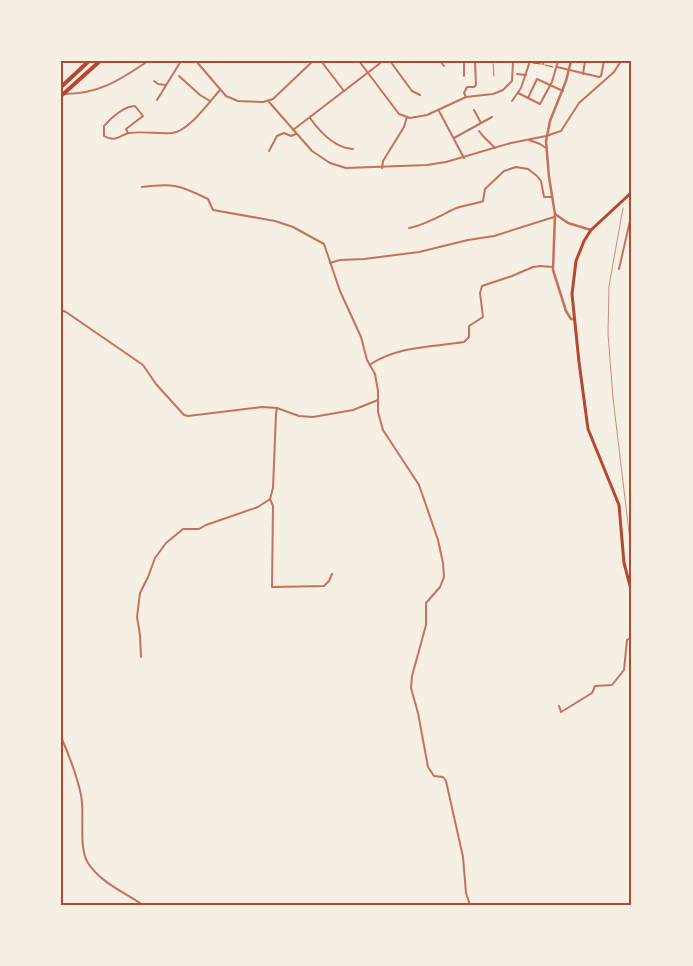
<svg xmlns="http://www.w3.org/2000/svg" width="693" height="966" font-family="Manrope,sans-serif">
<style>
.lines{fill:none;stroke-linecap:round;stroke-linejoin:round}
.path{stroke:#b5482f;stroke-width:1}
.service{stroke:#c5725c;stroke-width:1}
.minor{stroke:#c5725c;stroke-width:2}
.tertiary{stroke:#c5725c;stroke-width:2.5}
.secondary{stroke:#b5482f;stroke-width:3}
.motorway{stroke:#b5482f;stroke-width:4}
.rail{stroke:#cf8b77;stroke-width:1}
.neatline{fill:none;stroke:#b5482f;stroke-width:2}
</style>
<rect width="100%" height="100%" fill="#f6efe4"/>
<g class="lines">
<g class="path">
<polyline points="533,63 541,64"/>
<polyline points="545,65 553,67"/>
</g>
<polyline class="service" points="493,61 494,76"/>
<g class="minor">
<polyline points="196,61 226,96 238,101 263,102 273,99 313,61"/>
<polyline points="321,61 344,91"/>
<polyline points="359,61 399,114 410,118 427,115 466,97 493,94 503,90 512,81 513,61"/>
<polyline points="390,61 412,91 420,95"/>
<polyline points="440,61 444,66"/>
<polyline points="464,61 464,76"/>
<polyline points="524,61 530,62"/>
<polyline points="543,64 544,61"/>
<polyline points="557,67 599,77 601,76 604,61"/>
<polyline points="517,74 526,75"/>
<polyline points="583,74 585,61"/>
<polyline points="179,76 200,95 210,101"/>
<polyline points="154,81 158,84 166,85"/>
<polyline points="518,93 540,104 552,82 558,61"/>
<path d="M64,94C99,94 120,80 148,61"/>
<polyline points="466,97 464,93 467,87 474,87 476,85 475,61"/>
<polyline points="528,98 537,79 563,91"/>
<polyline points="157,100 181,61"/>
<polyline points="512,101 521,88 530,61"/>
<polyline points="269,102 312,151 330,163 346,168 427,165 446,162 511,143 546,136 561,131 579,103 614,72 621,61"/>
<polyline points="474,110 481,123"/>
<polyline points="439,111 464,158"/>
<path d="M310,118C320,132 334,148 353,149"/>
<polyline points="293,130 383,61"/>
<polyline points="479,131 483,136 495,148"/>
<path d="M128,133L126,129L143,116L135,106C124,106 111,118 104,126V136C116,143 120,135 129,133C143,131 158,134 172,133C189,131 209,102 220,90"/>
<polyline points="454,138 492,117"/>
<polyline points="529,140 540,144 546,148"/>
<polyline points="269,151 277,136 284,133 291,136 296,134"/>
<polyline points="382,168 383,161 404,127 407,117"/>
<path d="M142,187C173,183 180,185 208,199L213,210L275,221L293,227L324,244L340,291L361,337L367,360L375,374L378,391V412L383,430L419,485L438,540L443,563L444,577L440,587L426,603V625L412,676L411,688L418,713L428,767L434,776L443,777L446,781L463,857L466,893L470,905"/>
<path d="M409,228C424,225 438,217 452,210C461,205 473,205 483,201L485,189L504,171L516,167L528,169L537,176L541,181L544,197H552"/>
<polyline points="330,263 340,260 364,259 419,252 468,240 494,236 554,217"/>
<polyline points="619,269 632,212"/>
<polyline points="61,310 66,312 143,365 156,384 184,415 188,416 262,407 277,408 299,416 313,417 353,410 378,400"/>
<path d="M371,364C399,346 432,347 464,342L469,337V326L483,317L480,293L482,286L512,276L533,267L540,266L553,267"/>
<polyline points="277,408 276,414 273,488 270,499 273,506 272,587 324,586 329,581 332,574"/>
<polyline points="141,657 140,635 137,617 140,593 148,577 155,558 166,543 183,529 199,529 206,525 258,507 270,499"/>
<polyline points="559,706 561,712 592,693 595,686 612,685 624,670 627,640 632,637"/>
<path d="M61,737C69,755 77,776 81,795C85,814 78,847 88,863C101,883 124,892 143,905"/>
</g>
<g class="tertiary">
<polyline points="571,61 566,81 550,121 546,141 549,177 555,214 553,270 566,311 571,319 574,319"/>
<polyline points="555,214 568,223 591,230"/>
</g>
<polyline class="secondary" points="632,192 591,230 584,241 576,261 572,294 579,362 588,429 619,505 624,563 632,593"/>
<g class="motorway">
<polyline points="61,87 89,61"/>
<polyline points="61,96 100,61"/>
</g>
<g class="rail">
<polyline points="631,180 632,178"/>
<polyline points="623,208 609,286 608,334 613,398 632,557"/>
</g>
</g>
<rect width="693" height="966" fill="none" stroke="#f6efe4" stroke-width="125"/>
<rect x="62" y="62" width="568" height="842" class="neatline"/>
</svg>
